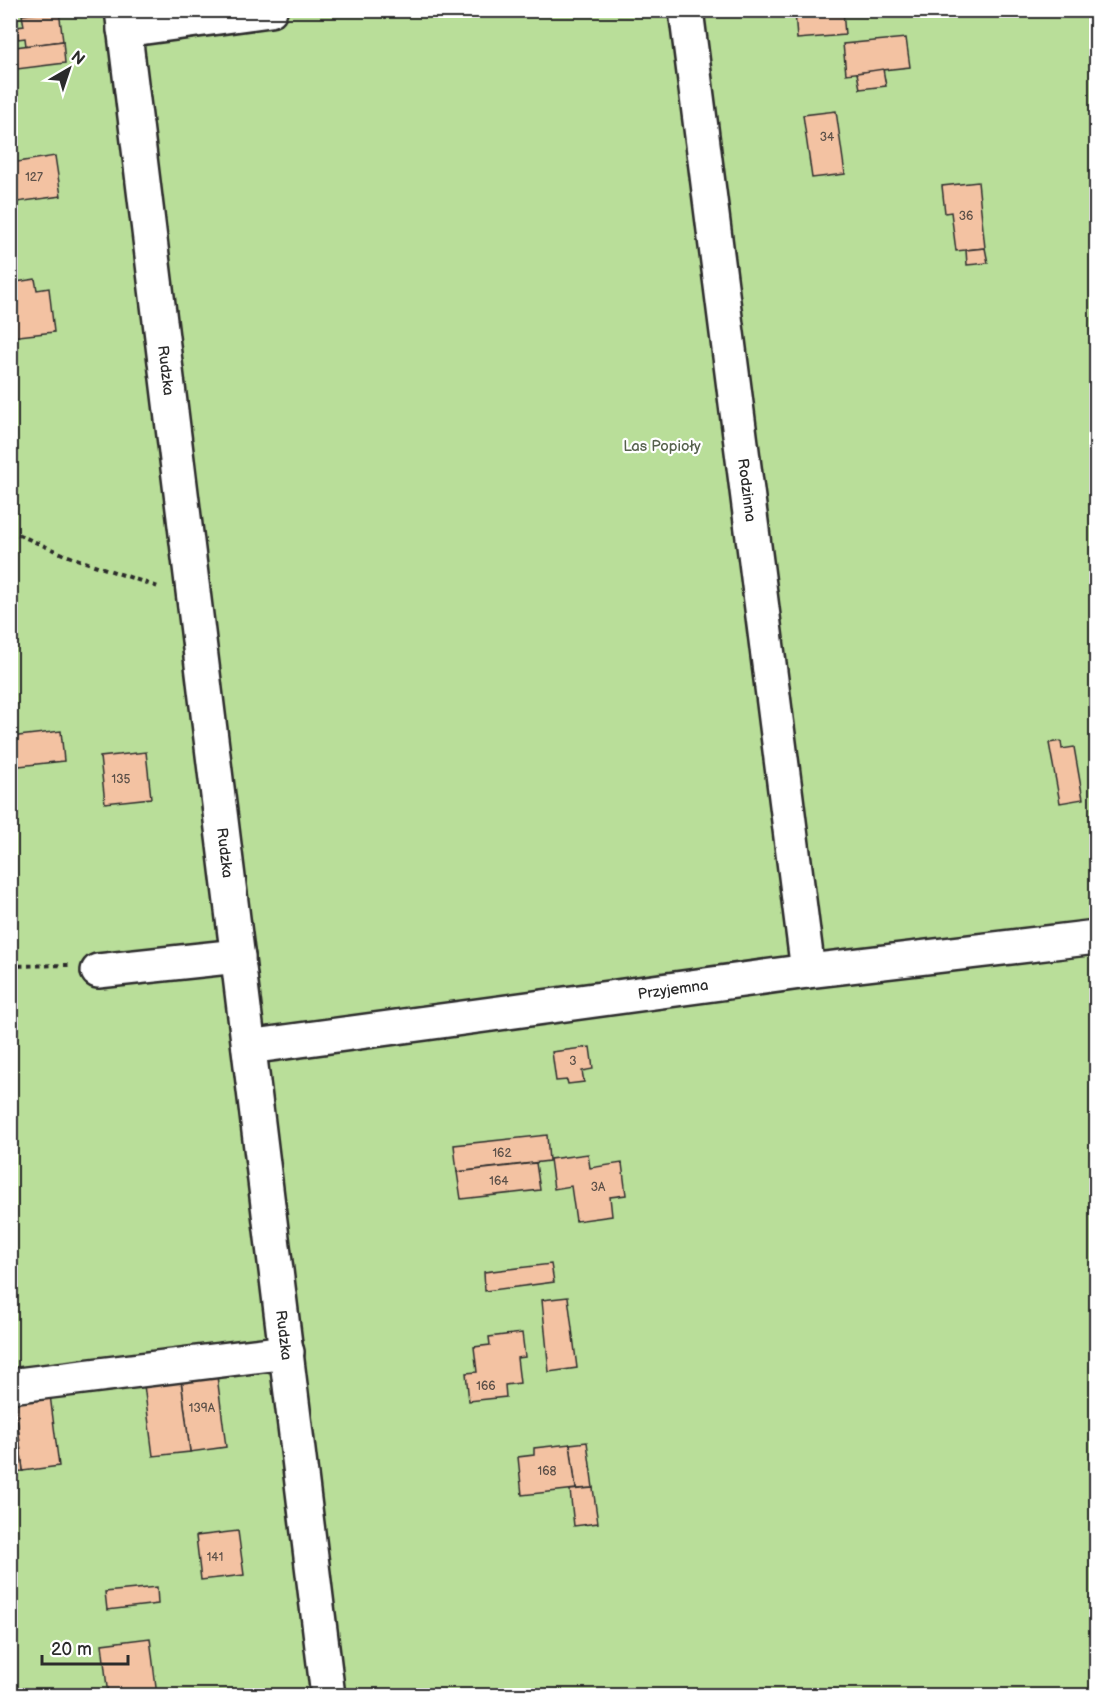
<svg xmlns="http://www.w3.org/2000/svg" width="1107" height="1706" font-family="'Balsamiq Sans',sans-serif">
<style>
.green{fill:#b9de99;stroke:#728462;stroke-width:1.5}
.building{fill:#f3c2a2;stroke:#2b2b2b;stroke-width:1.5}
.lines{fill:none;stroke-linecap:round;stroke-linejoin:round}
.minor-casing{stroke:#2b2b2b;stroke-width:38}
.path{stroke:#2b2b2b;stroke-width:4;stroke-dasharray:4.5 4.5;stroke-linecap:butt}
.minor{stroke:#fff;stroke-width:33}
.labels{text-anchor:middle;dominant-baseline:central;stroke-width:4.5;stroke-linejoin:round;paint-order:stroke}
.number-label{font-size:12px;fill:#5d5149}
.street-label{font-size:15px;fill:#2b2b2b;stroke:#fff}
.park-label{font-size:15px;fill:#56614c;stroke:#fff}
</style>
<rect width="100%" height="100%" fill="#fff"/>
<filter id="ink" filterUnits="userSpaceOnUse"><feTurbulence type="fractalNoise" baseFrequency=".0167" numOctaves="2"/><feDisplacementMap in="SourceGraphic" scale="12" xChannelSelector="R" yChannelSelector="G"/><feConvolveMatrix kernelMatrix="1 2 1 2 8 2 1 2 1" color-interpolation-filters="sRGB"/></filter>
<g filter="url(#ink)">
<polygon class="green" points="11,11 1096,11 1096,1695 11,1696"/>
<g class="building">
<polygon points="795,10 843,10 845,35 797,39"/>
<polygon points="59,11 63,41 26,46 25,38 18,39 17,27 24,26 22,15"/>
<polygon points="906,38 910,67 846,74 843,44"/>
<polygon points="63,41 65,63 17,69 15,47"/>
<polygon points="883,69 886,86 860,89 857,73"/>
<polygon points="836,111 845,174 812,178 803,115"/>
<polygon points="55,156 61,196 17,202 11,163"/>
<polygon points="978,182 985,248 956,251 951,212 945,213 942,186"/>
<polygon points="985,248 988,263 967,265 966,250"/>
<polygon points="35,279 37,290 49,288 54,332 10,337 10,283"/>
<polygon points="61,731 64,761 10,767 10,737"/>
<polygon points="1061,741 1062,749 1074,747 1083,799 1060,803 1049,743"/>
<polygon points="146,752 151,798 105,803 100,757"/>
<polygon points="590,1047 593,1069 582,1071 584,1082 568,1084 567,1080 556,1081 552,1052"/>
<polygon points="547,1135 549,1161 457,1172 454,1145"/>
<polygon points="588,1154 590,1168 622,1163 626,1195 610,1197 612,1216 576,1221 571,1186 554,1189 550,1159"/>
<polygon points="536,1163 540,1190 461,1199 457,1172"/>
<polygon points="551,1264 554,1282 485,1291 484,1272"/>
<polygon points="568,1297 577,1368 549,1372 542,1300"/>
<polygon points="522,1333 525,1357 517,1358 520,1383 505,1385 506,1397 469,1401 466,1373 477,1372 474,1347 490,1345 489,1337"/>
<polygon points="217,1376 226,1447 190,1452 181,1380"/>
<polygon points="181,1380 190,1452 153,1456 144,1385"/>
<polygon points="50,1395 59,1466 23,1471 15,1399"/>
<polygon points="15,1399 23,1471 10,1472 10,1400"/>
<polygon points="587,1442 593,1488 576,1489 570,1444"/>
<polygon points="570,1444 576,1489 522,1495 518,1457 534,1455 534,1448"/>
<polygon points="593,1488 598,1523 574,1526 570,1490"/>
<polygon points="238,1531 244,1575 201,1580 196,1536"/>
<polygon points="157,1587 158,1604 107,1610 105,1592"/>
<polygon points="150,1638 157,1696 108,1696 102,1644"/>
</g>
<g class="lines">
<defs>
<g id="minor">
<path id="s1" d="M122,10L328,1696"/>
<path id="s2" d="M686,10L808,971"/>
<polyline points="124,30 270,10"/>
<polyline points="98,971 238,956"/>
<path id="s3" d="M249,1047L808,971L1096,937"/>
<polyline points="10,1386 287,1352"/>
</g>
</defs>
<use href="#minor" class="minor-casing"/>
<g class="path">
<polyline points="10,531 65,555 161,588"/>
<polyline points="10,966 70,965"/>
</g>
<use href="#minor" class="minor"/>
</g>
</g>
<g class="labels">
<g class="number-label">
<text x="827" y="137">34</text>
<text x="34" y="177">127</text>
<text x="966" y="216">36</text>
<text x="121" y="779">135</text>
<text x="573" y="1061">3</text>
<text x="502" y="1153">162</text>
<text x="499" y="1181">164</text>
<text x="598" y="1187">3A</text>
<text x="486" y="1386">166</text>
<text x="202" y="1408">139A</text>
<text x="547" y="1471">168</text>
<text x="215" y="1557">141</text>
</g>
<g class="street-label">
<text stroke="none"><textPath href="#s1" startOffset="363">Rudzka</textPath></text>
<text stroke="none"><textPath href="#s2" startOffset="484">Rodzinna</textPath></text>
<text stroke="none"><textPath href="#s1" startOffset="849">Rudzka</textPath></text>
<text stroke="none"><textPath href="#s3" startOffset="428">Przyjemna</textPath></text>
<text stroke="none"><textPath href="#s1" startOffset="1335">Rudzka</textPath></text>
</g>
<g class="park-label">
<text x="662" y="446">Las Popioły</text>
</g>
</g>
<rect width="1107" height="1706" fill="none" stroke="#fff" stroke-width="36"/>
<rect x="18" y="18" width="1071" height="1670" fill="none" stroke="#2b2b2b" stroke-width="2" filter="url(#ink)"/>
<g transform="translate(69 69) rotate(39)" stroke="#ffffff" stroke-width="4.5" paint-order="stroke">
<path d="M0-4.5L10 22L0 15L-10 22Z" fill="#2b2b2b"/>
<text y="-9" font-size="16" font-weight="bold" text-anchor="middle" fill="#2b2b2b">N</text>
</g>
<path d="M42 1655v9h86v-9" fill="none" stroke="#2b2b2b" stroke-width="3"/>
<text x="51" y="1655" font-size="18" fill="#2b2b2b" stroke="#ffffff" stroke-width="4.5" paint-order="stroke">20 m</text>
</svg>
